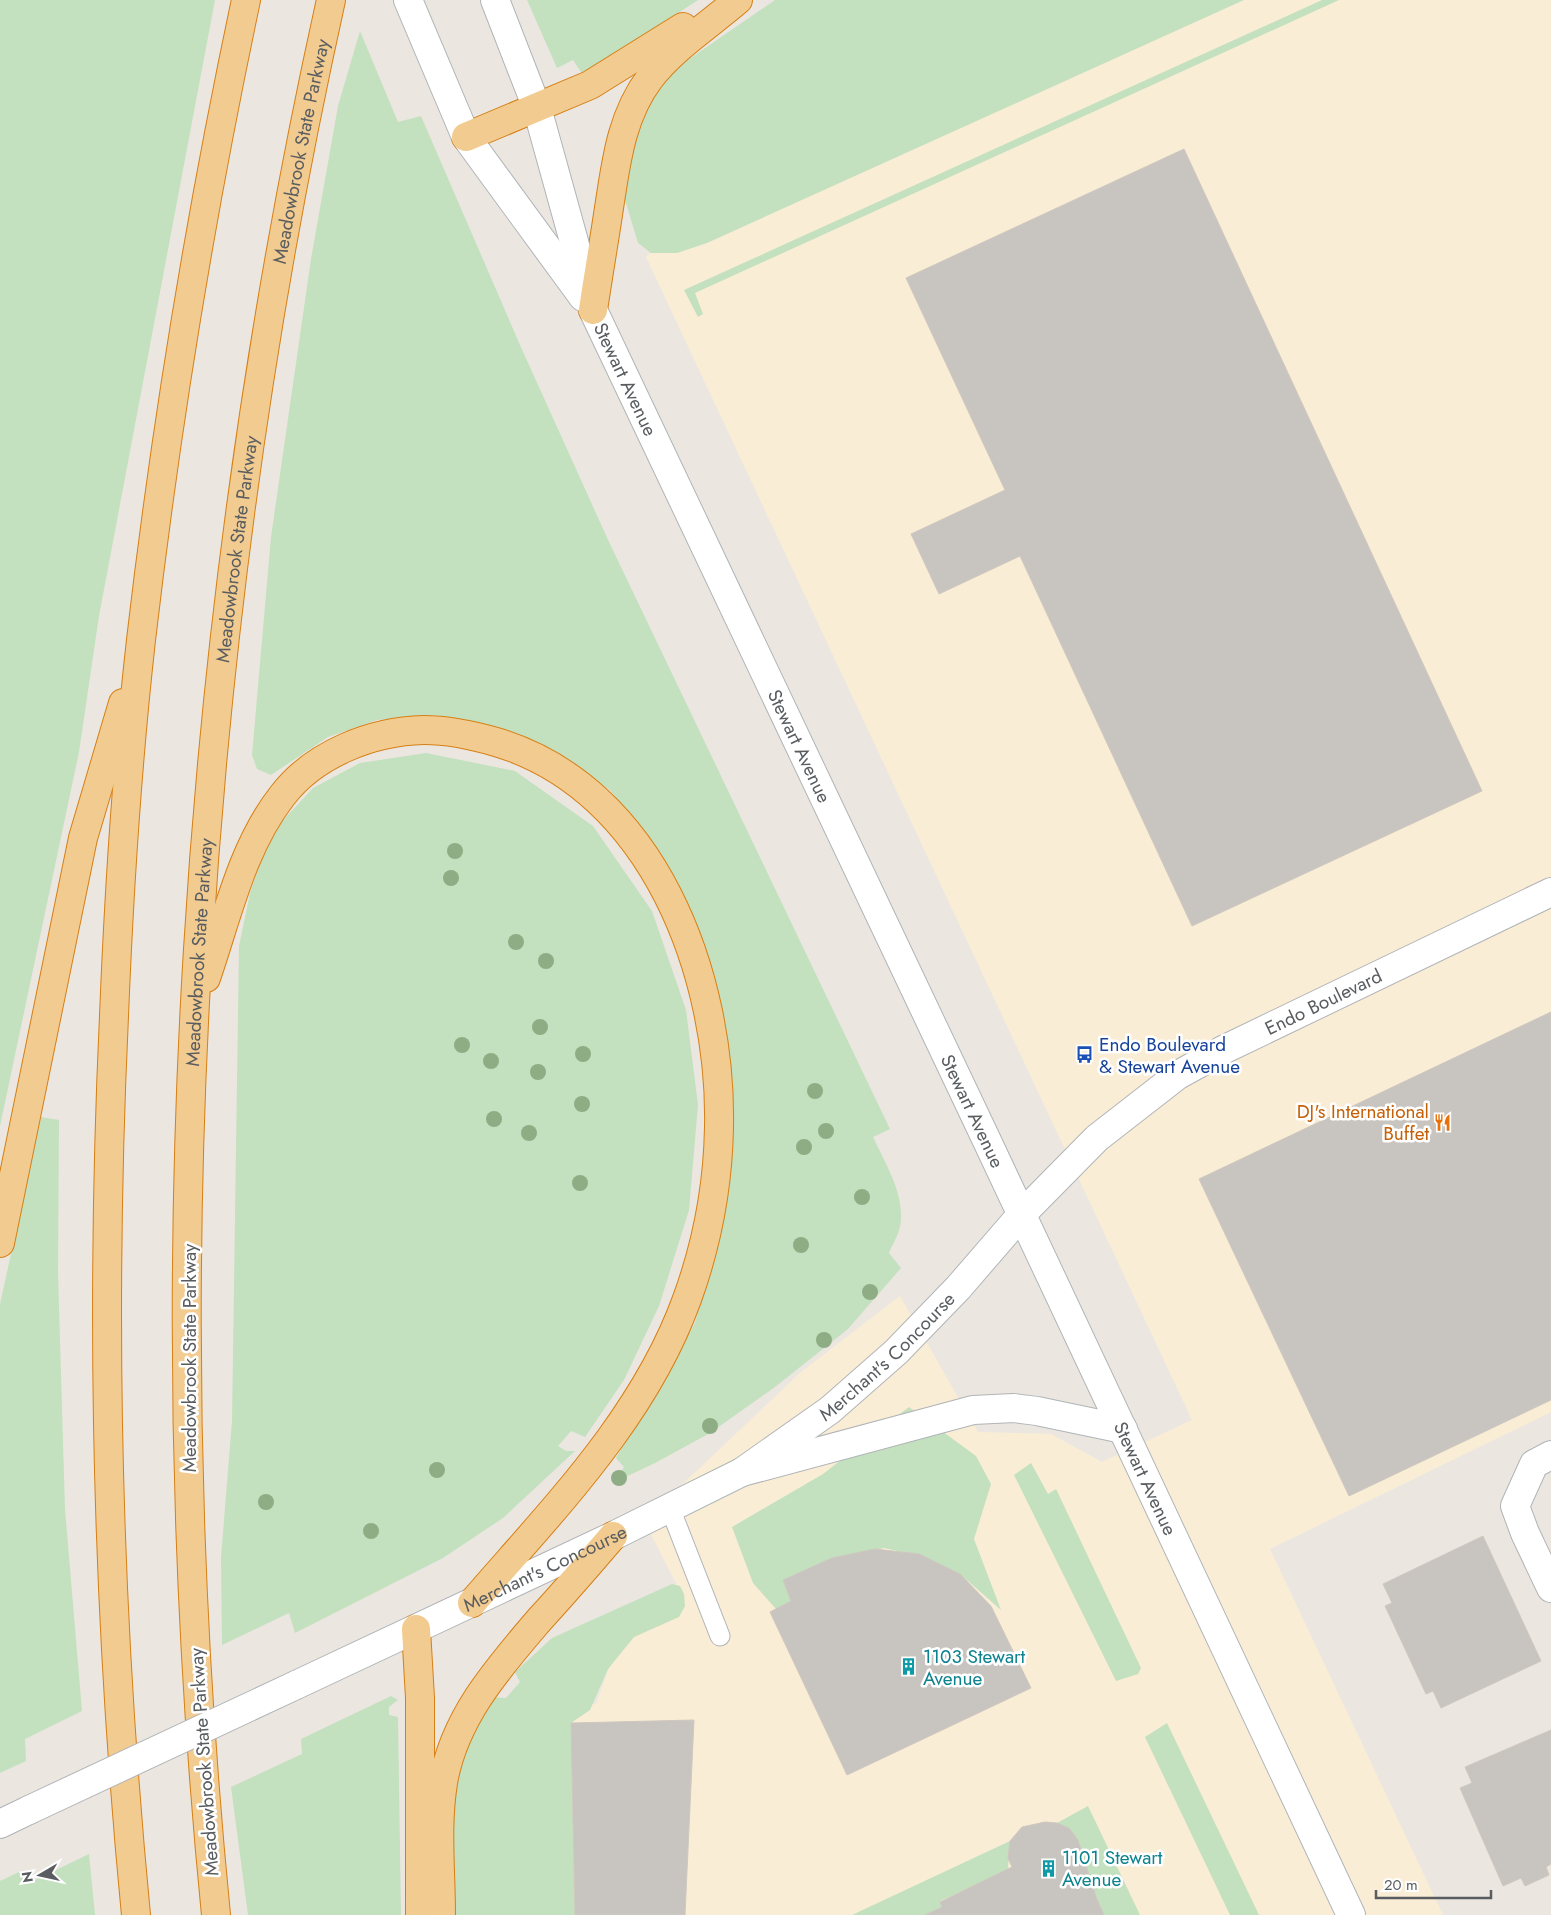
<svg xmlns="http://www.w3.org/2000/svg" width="1551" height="1915" font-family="Jost,sans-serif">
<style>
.commercial{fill:#faedd6}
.green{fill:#c3e0bf}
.building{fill:#c8c4c0;stroke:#cfc8bf}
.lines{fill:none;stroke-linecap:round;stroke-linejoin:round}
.service-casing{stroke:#b1b4b7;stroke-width:21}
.minor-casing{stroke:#b1b4b7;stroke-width:30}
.tertiary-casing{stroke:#b1b4b7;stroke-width:30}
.secondary-casing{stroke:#b0b4b7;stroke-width:30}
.motorway-casing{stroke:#d67f15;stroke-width:30}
.service{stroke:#fff;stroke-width:19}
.minor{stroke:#fff;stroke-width:28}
.tertiary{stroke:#fff;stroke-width:28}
.secondary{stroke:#fff;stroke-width:28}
.motorway{stroke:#f2cb90;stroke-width:28}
.tertiary-bridge-casing{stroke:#b1b4b7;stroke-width:30;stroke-linecap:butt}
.tertiary-bridge{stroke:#fff;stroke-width:28}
.tree{fill:#8ead85}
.labels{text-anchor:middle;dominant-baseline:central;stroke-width:5;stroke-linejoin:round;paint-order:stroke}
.street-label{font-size:19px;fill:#595d60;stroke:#fff}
.transit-label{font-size:19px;fill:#164399;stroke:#fff;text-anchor:start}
.food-label{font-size:19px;fill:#c56008;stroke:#fff;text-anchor:end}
.culture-label{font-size:19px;fill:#0d838f;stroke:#fff;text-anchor:start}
</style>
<rect width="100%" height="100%" fill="#ebe7e0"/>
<polygon class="commercial" points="918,0 1551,0 1551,1412 1270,1549 1443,1915 558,1915 553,1714 576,1704 596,1704 611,1662 679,1589 644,1521 801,1372 900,1296 978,1432 1051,1434 1102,1462 1192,1420 646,257 891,43"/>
<g class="green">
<polygon points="0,0 215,0 99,616 79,752 0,1126"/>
<polygon points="527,0 698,0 583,75 573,60 557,68"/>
<polygon points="775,0 1244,0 707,243 677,253 651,253 638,243 625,200 627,153 647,99 679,66"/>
<polygon points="1322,0 1339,0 695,293 703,314 698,317 684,290"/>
<path d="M360,31L398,122L421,116L520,345L609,542L890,1129L873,1137C886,1165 906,1196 900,1227C898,1236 892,1245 889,1253L901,1268L848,1329L775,1387L710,1433L655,1463L615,1482L624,1467L616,1458L695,1323L725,1215L729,1133L726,1035L702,942L659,853L610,790L545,749L499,727L434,715L377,720L328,737L271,775L257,769L252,755L271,537L311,259L338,106Z"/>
<polygon points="426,753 515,771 593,826 652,911 686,1010 698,1105 689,1210 659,1306 624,1380 585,1437 571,1431 558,1446 566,1451 575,1451 503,1518 443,1558 295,1633 289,1613 222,1645 221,1557 232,1421 239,946 250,893 271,833 313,788 360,763"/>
<polygon points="41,1117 59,1120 58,1272 65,1509 82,1711 25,1739 26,1761 0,1773 0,1304"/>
<polygon points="909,1407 976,1456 991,1484 974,1539 1001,1610 960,1574 924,1557 884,1548 832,1558 783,1580 791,1601 776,1609 753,1583 732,1527 823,1474"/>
<polygon points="1031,1463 1048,1494 1056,1489 1141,1668 1138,1674 1116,1681 1014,1475"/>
<polygon points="672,1584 680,1586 684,1594 685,1606 679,1617 634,1637 608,1669 590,1710 571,1723 575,1915 449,1915 454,1772 490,1697 506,1698 520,1682 515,1672 552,1638"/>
<polygon points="391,1696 398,1700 389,1707 389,1715 398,1717 401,1915 248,1915 231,1787 302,1754 301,1739"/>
<polygon points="1167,1723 1259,1915 1230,1915 1145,1737"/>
<polygon points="1088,1806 1140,1915 1104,1915 1096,1897 1078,1840 1069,1828 1057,1823"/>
<polygon points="1010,1841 1008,1870 940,1901 942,1907 925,1915 852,1915"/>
<polygon points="89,1854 95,1915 0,1915 0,1881 19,1872 27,1884"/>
</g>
<g class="building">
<polygon points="1184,149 1482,791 1192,926 1020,556 939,594 911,534 1005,490 906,278"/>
<polygon points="1551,1012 1551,1400 1349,1496 1199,1179"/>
<polygon points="1483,1536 1541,1661 1441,1708 1433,1691 1426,1694 1385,1606 1392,1603 1383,1584"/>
<polygon points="875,1549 919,1554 960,1574 991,1606 1031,1688 847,1775 770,1612 791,1601 783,1580 832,1558"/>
<polygon points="694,1720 685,1915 575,1915 571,1723"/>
<polygon points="1551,1730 1551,1864 1546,1867 1549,1875 1525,1886 1521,1878 1503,1886 1460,1788 1472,1783 1465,1767"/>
<polygon points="1045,1822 1057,1823 1069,1828 1078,1840 1096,1897 1104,1915 925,1915 942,1907 940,1902 1012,1867 1008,1858 1010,1841 1022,1827"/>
</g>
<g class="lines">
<defs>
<polyline id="service" points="670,1508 720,1636"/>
<polyline id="minor" points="1551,1455 1534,1464 1515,1506 1525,1533 1551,1588"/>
<g id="tertiary">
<path id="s1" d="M296,1685L613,1536L742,1472L830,1410L896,1352L958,1288L1022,1214L1097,1138L1178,1075L1225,1049L1551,892"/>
<polyline points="0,1824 29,1810"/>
</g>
<g id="secondary">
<polyline points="408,0 466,137 583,297"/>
<path id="s2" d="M495,0L537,108L593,310L988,1143L1351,1915"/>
<polyline points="742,1472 973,1410 1014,1408 1037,1411 1123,1429"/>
</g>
<g id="motorway">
<polyline points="466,137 590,85 683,27"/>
<path d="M593,310C598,276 604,242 609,208C616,163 621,116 650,78C673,48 709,25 738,0"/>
<path d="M206,978C227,917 242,847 282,796C314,754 372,731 424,730C449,730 472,735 496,742C654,789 722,976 719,1127C718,1186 707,1244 687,1299C644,1418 553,1509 472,1603"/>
<polyline points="0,1243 83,838 123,703"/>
<polyline points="416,1629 420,1698 420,1915"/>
<path d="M136,1915C107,1616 100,1316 114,1016C119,890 127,765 141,640C166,425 201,212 246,0"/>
<path id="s3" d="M216,1915C153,1277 192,626 331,0"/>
<path d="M441,1915C441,1872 436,1826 443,1783C454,1717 499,1667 540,1619C565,1592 589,1564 613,1536"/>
</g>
</defs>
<use href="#service" class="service-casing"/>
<use href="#minor" class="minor-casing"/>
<use href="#tertiary" class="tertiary-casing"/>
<use href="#secondary" class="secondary-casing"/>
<use href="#motorway" class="motorway-casing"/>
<use href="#service" class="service"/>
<use href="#minor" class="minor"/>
<use href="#tertiary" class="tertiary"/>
<use href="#secondary" class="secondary"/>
<use href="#motorway" class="motorway"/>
<defs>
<polyline id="tertiary-bridge" points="29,1810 296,1685"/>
</defs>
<use href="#tertiary-bridge" class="tertiary-bridge-casing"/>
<use href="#tertiary-bridge" class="tertiary-bridge"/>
</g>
<g class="tree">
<circle cx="455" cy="851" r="8"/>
<circle cx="451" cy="878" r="8"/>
<circle cx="516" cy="942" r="8"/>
<circle cx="546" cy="961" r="8"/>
<circle cx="540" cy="1027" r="8"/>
<circle cx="462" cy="1045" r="8"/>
<circle cx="583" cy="1054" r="8"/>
<circle cx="491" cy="1061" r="8"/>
<circle cx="538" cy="1072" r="8"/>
<circle cx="815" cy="1091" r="8"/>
<circle cx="582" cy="1104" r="8"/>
<circle cx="494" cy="1119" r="8"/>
<circle cx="826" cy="1131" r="8"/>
<circle cx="529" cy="1133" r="8"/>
<circle cx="804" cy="1147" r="8"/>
<circle cx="580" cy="1183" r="8"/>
<circle cx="862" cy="1197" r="8"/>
<circle cx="801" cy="1245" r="8"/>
<circle cx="870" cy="1292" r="8"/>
<circle cx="824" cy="1340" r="8"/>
<circle cx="710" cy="1426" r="8"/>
<circle cx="437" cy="1470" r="8"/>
<circle cx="619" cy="1478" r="8"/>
<circle cx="266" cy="1502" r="8"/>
<circle cx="371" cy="1531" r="8"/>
</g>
<defs>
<symbol id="bus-bare" viewBox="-9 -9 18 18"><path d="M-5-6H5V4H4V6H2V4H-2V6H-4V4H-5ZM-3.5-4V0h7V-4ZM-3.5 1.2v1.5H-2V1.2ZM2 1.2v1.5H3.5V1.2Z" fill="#1a4fb4" stroke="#fff" stroke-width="2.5" paint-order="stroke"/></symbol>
<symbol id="restaurant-bare" viewBox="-9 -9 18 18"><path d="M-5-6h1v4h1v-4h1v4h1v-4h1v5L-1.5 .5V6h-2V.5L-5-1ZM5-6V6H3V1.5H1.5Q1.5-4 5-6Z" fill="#e8710a" stroke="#fff" stroke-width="2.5" paint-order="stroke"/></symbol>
<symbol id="building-bare" viewBox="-9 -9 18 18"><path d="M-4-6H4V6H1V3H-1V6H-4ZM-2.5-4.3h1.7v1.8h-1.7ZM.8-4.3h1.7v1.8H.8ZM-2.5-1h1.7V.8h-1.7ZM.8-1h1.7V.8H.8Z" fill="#0f9aa8" stroke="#fff" stroke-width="2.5" paint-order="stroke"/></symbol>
</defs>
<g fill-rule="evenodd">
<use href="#bus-bare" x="1072" y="1042" width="25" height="25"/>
<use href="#restaurant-bare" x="1430" y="1110" width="25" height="25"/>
<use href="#building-bare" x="896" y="1654" width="25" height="25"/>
<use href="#building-bare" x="1036" y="1856" width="25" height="25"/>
</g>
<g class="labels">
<g class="street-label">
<text stroke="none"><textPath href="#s3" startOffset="1772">Meadowbrook State Parkway</textPath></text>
<text stroke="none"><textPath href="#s2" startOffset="402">Stewart Avenue</textPath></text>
<text stroke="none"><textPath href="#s3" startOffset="1369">Meadowbrook State Parkway</textPath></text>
<text stroke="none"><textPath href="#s2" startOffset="808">Stewart Avenue</textPath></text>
<text stroke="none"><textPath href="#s3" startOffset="964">Meadowbrook State Parkway</textPath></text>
<text stroke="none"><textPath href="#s1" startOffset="1249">Endo Boulevard</textPath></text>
<text stroke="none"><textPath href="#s2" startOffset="1212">Stewart Avenue</textPath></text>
<text stroke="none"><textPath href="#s1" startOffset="680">Merchant's Concourse</textPath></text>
<text transform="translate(189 1358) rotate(-90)">Meadowbrook State Parkway</text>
<text stroke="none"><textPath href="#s2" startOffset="1618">Stewart Avenue</textPath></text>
<text stroke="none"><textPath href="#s1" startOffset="275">Merchant's Concourse</textPath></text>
<text transform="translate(204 1762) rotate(-94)">Meadowbrook State Parkway</text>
</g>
<g class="transit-label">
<text x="1099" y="1044">Endo Boulevard<tspan x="1099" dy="22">&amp; Stewart Avenue</tspan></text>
</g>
<g class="food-label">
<text x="1429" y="1111">DJ's International<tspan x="1429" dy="22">Buffet</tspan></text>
</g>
<g class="culture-label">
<text x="923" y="1656">1103 Stewart<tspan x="923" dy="22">Avenue</tspan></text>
<text x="1062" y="1857">1101 Stewart<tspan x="1062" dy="22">Avenue</tspan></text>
</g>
</g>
<g transform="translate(40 1875) rotate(261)" stroke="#ffffff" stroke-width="4" paint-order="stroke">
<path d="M0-4L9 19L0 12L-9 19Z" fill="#595d60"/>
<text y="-8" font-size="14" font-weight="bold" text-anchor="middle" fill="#595d60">N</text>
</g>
<path d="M1376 1890v8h115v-8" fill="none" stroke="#595d60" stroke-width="2.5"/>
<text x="1384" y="1890" font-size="15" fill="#595d60" stroke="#ffffff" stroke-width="4" paint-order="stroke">20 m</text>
</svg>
